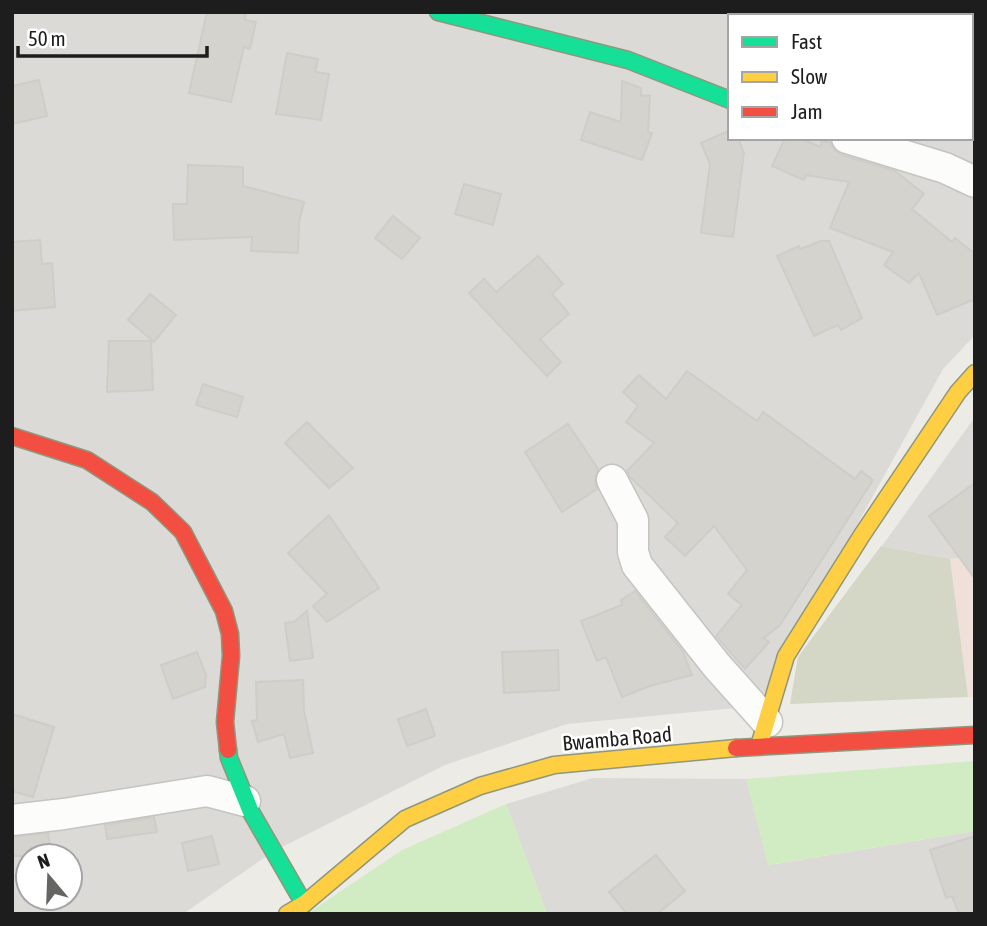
<svg xmlns="http://www.w3.org/2000/svg" width="987" height="926" font-family="'Asap Condensed',sans-serif">
<style>
.residential{fill:#dbdad7;fill-rule:evenodd}
.commercial{fill:#efe1d9}
.construction{fill:#d4d6c6}
.grass{fill:#d1ecc2}
.building{fill:#d4d3cd;stroke:#cfcdc7;stroke-width:2}
.lines{fill:none;stroke-linecap:round;stroke-linejoin:round}
.street-casing{stroke:#c4c4c1;stroke-width:33}
.fast-casing{stroke:#90977c;stroke-width:19}
.slow-casing{stroke:#90977c;stroke-width:19}
.jam-casing{stroke:#90977c;stroke-width:19}
.street{stroke:#fcfcfb;stroke-width:30}
.fast{stroke:#16e098;stroke-width:16}
.slow{stroke:#ffcf43;stroke-width:16}
.jam{stroke:#f24e42;stroke-width:16}
.labels{text-anchor:middle;dominant-baseline:central;stroke-width:5;stroke-linejoin:round;paint-order:stroke}
.street-label{font-size:21px;fill:#1d1d1d;stroke:#fff}
</style>
<rect width="100%" height="100%" fill="#ecebe5"/>
<g class="residential">
<path d="M12,12H975V335L943,369L757,706L567,724L445,765L274,851L183,914H12ZM730,16H971V138H730ZM28,856H70V898H28Z"/>
<polygon points="975,417 975,556 950,559 882,546"/>
<polygon points="593,778 746,779 769,865 975,831 975,914 547,914 506,804"/>
</g>
<polygon class="commercial" points="975,556 975,697 968,697 950,559"/>
<polygon class="construction" points="881,546 950,559 968,697 790,704 798,657"/>
<g class="grass">
<polygon points="975,761 975,831 768,865 746,779"/>
<polygon points="506,804 547,914 307,914 402,850"/>
</g>
<g class="building">
<polygon points="207,12 246,12 245,20 256,22 250,49 244,47 231,102 189,93"/>
<polygon points="287,53 318,59 315,72 329,74 321,120 276,114"/>
<polygon points="39,80 47,116 12,124 12,86"/>
<polygon points="622,81 641,88 641,95 650,96 648,132 652,133 642,160 581,140 590,112 621,122"/>
<polygon points="730,130 730,138 738,138 744,153 733,237 701,233 710,164 701,143"/>
<polygon points="785,138 800,138 820,147 822,141 831,143 835,150 842,155 895,171 924,194 912,209 952,242 955,238 975,254 975,299 937,315 919,273 909,283 884,265 893,252 830,228 849,182 806,175 804,180 772,166"/>
<polygon points="188,165 243,167 243,186 304,202 299,222 298,253 251,251 252,237 174,240 173,204 187,204"/>
<polygon points="464,184 501,194 493,225 455,214"/>
<polygon points="393,216 420,238 402,259 375,238"/>
<polygon points="40,240 42,264 52,263 55,307 12,311 12,242"/>
<polygon points="821,241 829,241 862,318 841,330 838,325 814,336 777,256 799,246 800,249"/>
<polygon points="538,256 563,284 552,294 569,314 540,339 561,362 547,376 469,293 484,279 496,292"/>
<polygon points="150,294 176,315 154,342 128,320"/>
<polygon points="109,341 151,341 153,390 107,392"/>
<polygon points="687,371 757,421 763,412 855,479 861,471 873,480 780,625 764,638 769,642 745,669 716,636 742,605 728,594 747,570 714,526 685,556 665,537 678,523 630,477 627,471 654,443 626,422 638,406 623,392 639,375 666,399"/>
<polygon points="203,384 243,397 237,417 196,405"/>
<polygon points="307,422 353,468 329,488 285,443"/>
<polygon points="568,424 598,469 595,479 597,489 562,512 525,452"/>
<polygon points="975,483 975,579 929,516"/>
<polygon points="329,515 379,588 327,622 313,606 327,594 288,553"/>
<polygon points="635,591 683,652 692,675 650,686 622,697 606,657 597,661 581,621 622,605 621,600"/>
<polygon points="307,611 313,658 290,661 285,623 294,622"/>
<polygon points="558,650 559,690 504,693 502,652"/>
<polygon points="197,652 206,675 205,687 173,699 161,665"/>
<polygon points="303,680 304,711 313,753 290,758 284,734 258,742 252,721 257,720 256,682"/>
<polygon points="426,709 435,736 407,746 398,719"/>
<polygon points="12,714 54,727 33,797 12,791"/>
<polygon points="154,817 157,832 107,839 105,825"/>
<polygon points="48,833 52,856 12,856 12,837"/>
<polygon points="212,836 219,864 188,871 182,843"/>
<polygon points="975,836 975,914 959,914 952,896 946,898 930,850"/>
<polygon points="656,855 685,891 657,914 627,914 609,892"/>
</g>
<g class="lines">
<defs>
<g id="street">
<polyline points="847,138 945,168 975,182"/>
<polyline points="612,480 633,520 633,552 637,565 717,666 767,722"/>
<polyline points="12,820 64,814 207,791 245,801"/>
</g>
<g id="fast">
<polyline points="438,12 628,60 730,100"/>
<polyline points="228,750 229,758 251,812 304,904"/>
</g>
<g id="slow">
<polyline points="759,746 786,656 862,535 958,392 975,373"/>
<polyline points="287,914 304,904 405,819 480,786 554,765 736,748"/>
</g>
<g id="jam">
<polyline points="12,436 87,460 152,502 183,532 224,611 230,634 231,656 225,722 228,750"/>
<polyline points="736,748 975,735"/>
</g>
</defs>
<use href="#street" class="street-casing"/>
<use href="#fast" class="fast-casing"/>
<use href="#slow" class="slow-casing"/>
<use href="#jam" class="jam-casing"/>
<use href="#street" class="street"/>
<use href="#fast" class="fast"/>
<use href="#slow" class="slow"/>
<use href="#jam" class="jam"/>
</g>
<g class="labels">
<g class="street-label">
<text transform="translate(617 738) rotate(-5)">Bwamba Road</text>
</g>
</g>
<rect width="987" height="926" fill="none" stroke="#1d1d1d" stroke-width="28"/>
<rect x="728" y="14" width="245" height="126" fill="#ffffff" stroke="#a5a5a5" stroke-width="2"/>
<rect x="742" y="37" width="35" height="10" fill="#16e098" stroke="#a5a5a5" stroke-width="2"/>
<text x="791" y="49" font-size="21" fill="#1d1d1d">Fast</text>
<rect x="742" y="72" width="35" height="10" fill="#ffcf43" stroke="#a5a5a5" stroke-width="2"/>
<text x="791" y="84" font-size="21" fill="#1d1d1d">Slow</text>
<rect x="742" y="107" width="35" height="10" fill="#f24e42" stroke="#a5a5a5" stroke-width="2"/>
<text x="791" y="119" font-size="21" fill="#1d1d1d">Jam</text>
<g transform="translate(49 877) rotate(341)"><circle r="33" fill="#ffffff" stroke="#a5a5a5" stroke-width="2"/>
<path d="M0-5L12 26L0 18L-12 26Z" fill="#656563"/>
<text y="-10" font-size="19" font-weight="bold" text-anchor="middle" fill="#1d1d1d">N</text>
</g>
<path d="M18 46v10h189v-10" fill="none" stroke="#1d1d1d" stroke-width="3.5"/>
<text x="28" y="46" font-size="21" fill="#1d1d1d" stroke="#ffffff" stroke-width="5" paint-order="stroke">50 m</text>
</svg>
